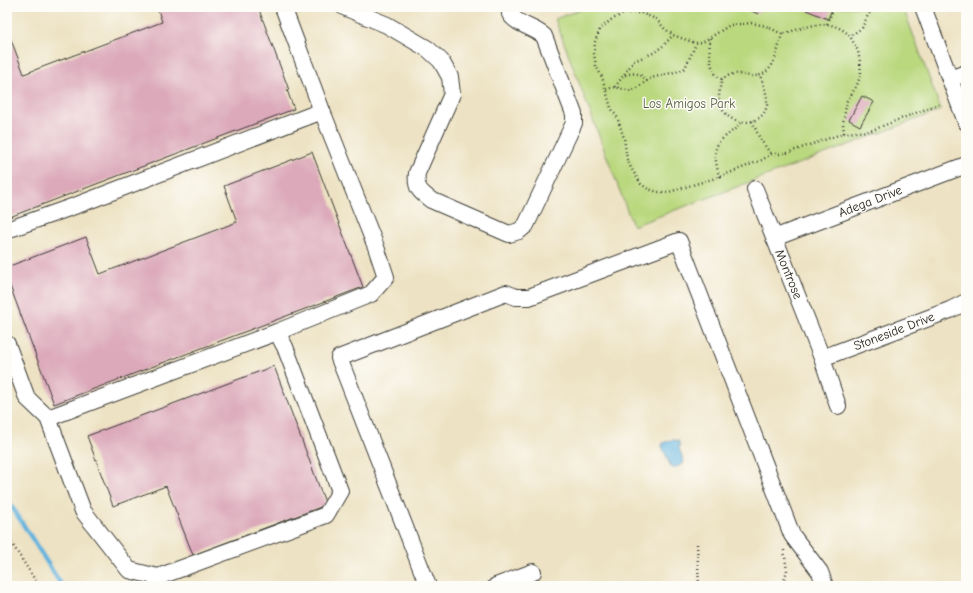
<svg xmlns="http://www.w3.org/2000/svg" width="973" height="593" font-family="'Comic Neue',sans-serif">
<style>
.green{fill:#bad87e;stroke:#6b7a4d}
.water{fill:#63b4de;stroke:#40687d}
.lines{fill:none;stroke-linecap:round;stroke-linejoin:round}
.stream{stroke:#63b4de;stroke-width:4.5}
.building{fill:#dca9ba}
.minor-casing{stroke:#3b3a35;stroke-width:18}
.path{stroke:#3b3a35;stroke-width:2.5;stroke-dasharray:1 3;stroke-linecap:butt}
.minor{stroke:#fff;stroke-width:16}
.labels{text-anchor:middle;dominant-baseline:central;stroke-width:3;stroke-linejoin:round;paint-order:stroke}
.park-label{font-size:13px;fill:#535e3e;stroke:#fdfcf7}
.street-label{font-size:13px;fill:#1c1c1c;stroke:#fdfcf7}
</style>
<rect width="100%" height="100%" fill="#fdfcf7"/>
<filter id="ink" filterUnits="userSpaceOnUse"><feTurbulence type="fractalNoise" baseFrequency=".025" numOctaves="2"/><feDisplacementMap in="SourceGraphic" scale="8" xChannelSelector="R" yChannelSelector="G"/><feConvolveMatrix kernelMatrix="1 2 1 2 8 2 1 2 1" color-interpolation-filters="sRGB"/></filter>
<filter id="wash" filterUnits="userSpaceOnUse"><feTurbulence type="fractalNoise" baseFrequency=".012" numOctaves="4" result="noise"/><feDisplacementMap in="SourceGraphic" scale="16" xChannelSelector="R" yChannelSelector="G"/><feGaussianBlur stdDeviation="0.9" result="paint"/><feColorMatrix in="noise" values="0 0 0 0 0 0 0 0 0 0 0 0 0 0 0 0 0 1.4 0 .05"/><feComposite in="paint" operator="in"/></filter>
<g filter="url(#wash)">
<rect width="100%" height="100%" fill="#ede2c3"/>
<polygon class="green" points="587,7 903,7 941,110 633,226 555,19"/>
<polygon class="water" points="674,439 675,441 678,440 680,446 679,448 684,462 683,464 673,468 671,467 662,446 663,443"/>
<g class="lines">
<polyline class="stream" points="7,499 62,586"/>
</g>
<g id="blocks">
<g class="building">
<polygon points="157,7 258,7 289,90 287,90 294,109 7,218 7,39 10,37 24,74 162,22"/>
<polygon points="743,7 761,7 758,14"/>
<polygon points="808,7 833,7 828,19 806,10"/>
<polygon points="862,96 874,102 860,126 849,120"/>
<polygon points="312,152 363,287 54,404 7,278 7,267 86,237 100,274 237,222 224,186"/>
<polygon points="274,366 326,505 193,555 166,486 113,506 87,436"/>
</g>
</g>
</g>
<g filter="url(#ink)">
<use href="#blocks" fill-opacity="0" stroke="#3b3a35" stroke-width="1"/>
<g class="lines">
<defs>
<g id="minor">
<path d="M344,7L387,25L428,49L441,61L450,77L452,94L417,173C415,188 420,192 431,200L509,234L519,231L526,225L574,123V114L544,36C534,27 517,25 510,14L513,7"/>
<polyline points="923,7 966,122"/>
<polyline points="950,79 966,73"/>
<polyline points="755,189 822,358 838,406"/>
<polyline points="7,230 80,204 322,111"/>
<polyline points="774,238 966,165"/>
<polyline points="277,332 371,294 386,277 376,247 322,111 283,7"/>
<polyline points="7,344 27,398 48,418 83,511 129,570 158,577 326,515 340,491 285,347 277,332 48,418"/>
<polyline points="822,358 950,310 966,302"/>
<polyline points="428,586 339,358 506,293 516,297 529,297 679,241 792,535 820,572 825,586"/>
<polyline points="496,586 533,572"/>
</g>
</defs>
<use href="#minor" class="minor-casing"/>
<g class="path">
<path d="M875,7L868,15L862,28L850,36C830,15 805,28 782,34L766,26L751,23L730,25L703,42L695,43L673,35L664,28L656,19L641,13H625L611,20L600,29L595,42L594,54L596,66L602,77L609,101L611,108L617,117L624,138L627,159L631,168L641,184L648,189L658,192H669L719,177L762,160L771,154H784L844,133L870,131L941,103"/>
<polyline points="827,24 834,7"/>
<path d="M710,38C709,49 709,75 722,79C737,70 737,75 752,76C775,77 777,50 782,34"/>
<path d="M625,75C635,72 640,73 647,81"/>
<path d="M722,79C720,87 717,98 721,106C728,127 763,128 767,105C768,95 763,84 760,75"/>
<polyline points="615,87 634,61 653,53 663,46 673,35"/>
<polyline points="606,89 615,87 631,91 637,88 651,78 679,71 685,68 696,44"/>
<polyline points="752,121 760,139 771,154"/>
<polyline points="844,133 843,123 847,101 857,85 861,74 860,62 858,51 850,36"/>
<path d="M719,177C717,165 711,149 721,140C728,134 735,130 741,123"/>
<polyline points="7,536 39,586"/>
<polyline points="697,544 699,586"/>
<polyline points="782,586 787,571 784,550"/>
</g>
<use href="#minor" class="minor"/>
</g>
</g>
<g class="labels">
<g class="park-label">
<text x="689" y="103">Los Amigos Park</text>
</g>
<g class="street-label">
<text transform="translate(870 201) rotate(-21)">Adega Drive</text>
<text transform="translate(789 274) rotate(68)">Montrose</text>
<text transform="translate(894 331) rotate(-21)">Stoneside Drive</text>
</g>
</g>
<rect width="973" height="593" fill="none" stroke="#fdfcf7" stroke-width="24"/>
</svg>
